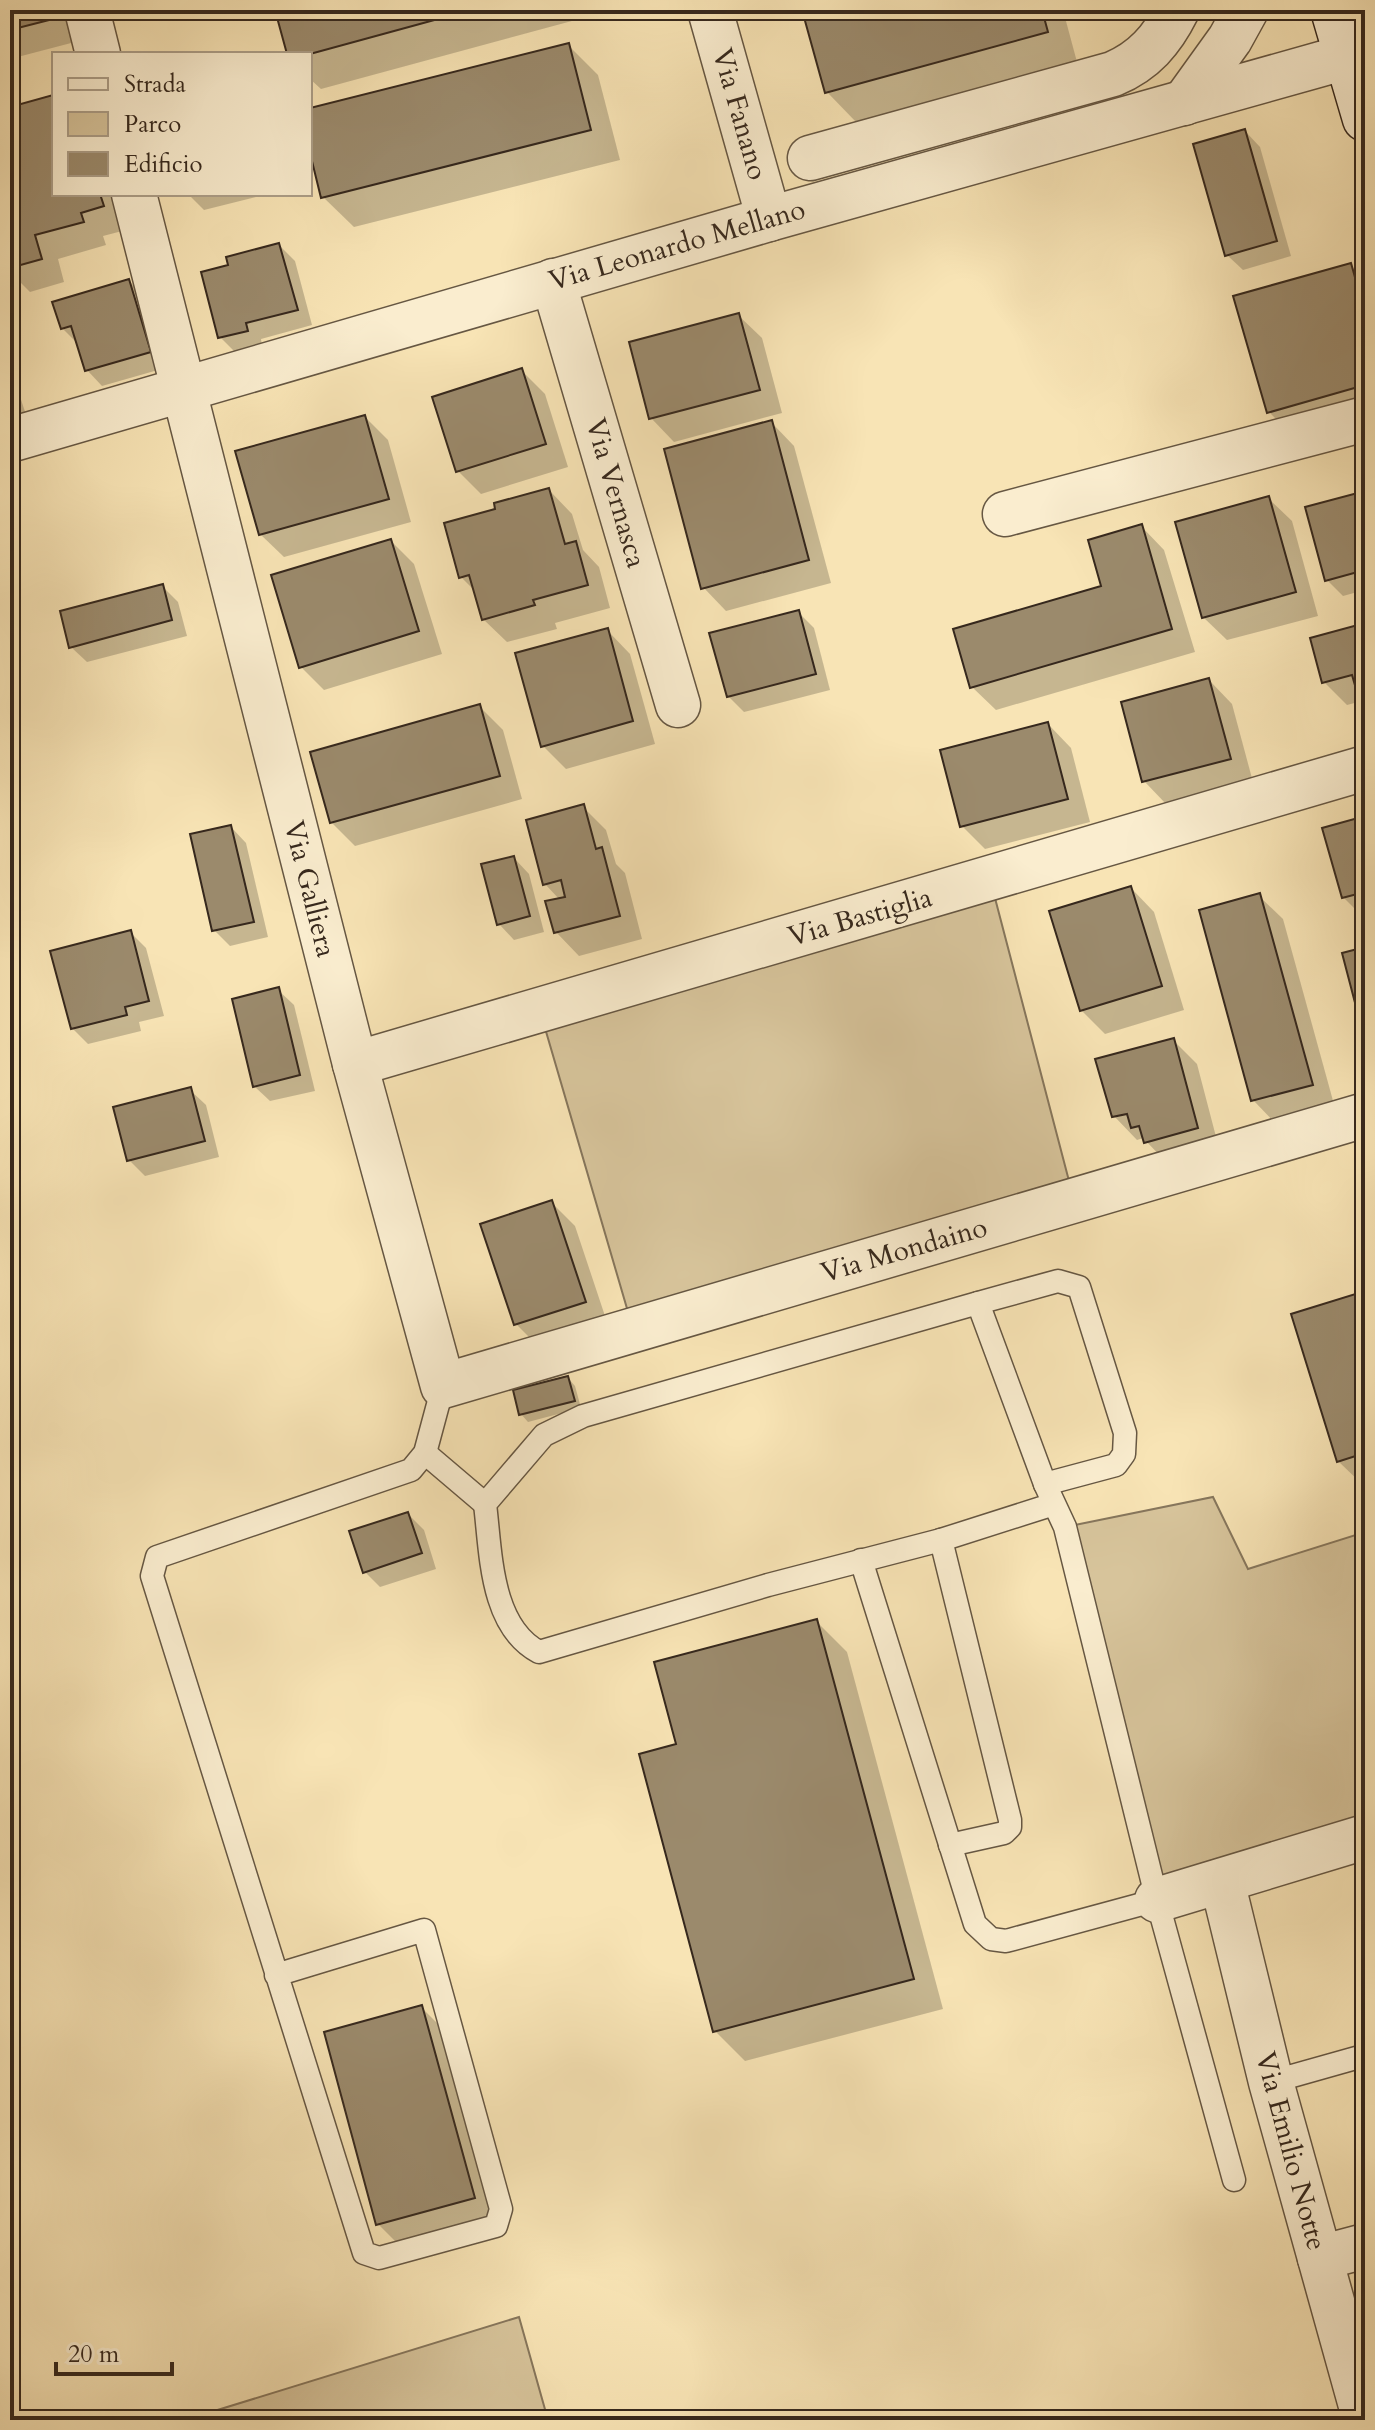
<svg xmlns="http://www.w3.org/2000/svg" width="1375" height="2430" font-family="Cardo,serif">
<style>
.green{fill:#d7c49b;stroke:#86765c;stroke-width:2}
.shadow{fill:#0003}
.building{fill:#9b8a6c;stroke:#36281d;stroke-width:2}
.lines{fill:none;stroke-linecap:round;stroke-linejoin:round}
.lane-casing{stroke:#665743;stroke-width:25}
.street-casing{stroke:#665743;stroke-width:47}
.secondary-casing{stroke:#36281d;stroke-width:47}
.lane{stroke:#faedcf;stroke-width:22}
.street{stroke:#faedcf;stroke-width:44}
.secondary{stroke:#faedcf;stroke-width:44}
.labels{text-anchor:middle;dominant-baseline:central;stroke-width:6;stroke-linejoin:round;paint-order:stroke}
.street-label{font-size:28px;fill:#36281d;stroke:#faedcf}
</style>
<rect width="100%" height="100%" fill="#f8e4b5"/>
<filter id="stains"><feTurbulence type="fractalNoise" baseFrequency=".0025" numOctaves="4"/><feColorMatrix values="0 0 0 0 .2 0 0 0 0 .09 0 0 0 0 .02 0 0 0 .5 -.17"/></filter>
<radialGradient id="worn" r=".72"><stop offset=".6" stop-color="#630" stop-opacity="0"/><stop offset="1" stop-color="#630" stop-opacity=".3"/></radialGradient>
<g class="green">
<polygon points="990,879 1074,1200 633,1329 540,1011"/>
<polygon points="1213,1497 1248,1569 1365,1532 1365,1837 1157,1900 1065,1527"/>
<polygon points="519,2317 548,2420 185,2420"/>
</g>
<g class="shadow">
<polygon points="10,10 67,10 75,42 10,59"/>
<polygon points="277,10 581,10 583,18 321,89 310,79 310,54 289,54"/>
<polygon points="804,10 1063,10 1077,62 857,123 827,92"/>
<polygon points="568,45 598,75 620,160 354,227 323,197 310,145 310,110"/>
<polygon points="52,97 54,194 116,194 126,230 103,236 106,245 58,259 64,282 30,292 10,272 10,108"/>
<polygon points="1245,131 1260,147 1291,256 1243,270 1227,255"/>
<polygon points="188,194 259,194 260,196 204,210"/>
<polygon points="279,245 295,261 312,325 261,339 262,346 236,353 220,337 230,267"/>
<polygon points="1350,265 1365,280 1365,415 1292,435 1269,412"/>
<polygon points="129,281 144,296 165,368 102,386 87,370 79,345 62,328"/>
<polygon points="10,312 18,338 10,340"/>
<polygon points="738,315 762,338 782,413 674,442 651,418"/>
<polygon points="10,366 30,427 10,432"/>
<polygon points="522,371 545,394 568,467 481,494 458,471"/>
<polygon points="365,417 388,440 411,522 284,557 260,534"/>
<polygon points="771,422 794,446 831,583 726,611 703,587"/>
<polygon points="549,490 572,514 583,550 599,567 610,608 555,623 557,629 507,642 483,619 476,592 461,577 498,510"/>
<polygon points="1365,493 1365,590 1343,596 1327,580"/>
<polygon points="1268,498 1292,521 1318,616 1227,640 1203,617"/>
<polygon points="1141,526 1164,550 1195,652 996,710 972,687 1104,587"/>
<polygon points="391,541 414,564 442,654 324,690 301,667"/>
<polygon points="162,586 178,602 187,636 87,662 71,647"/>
<polygon points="798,612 814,628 830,690 744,712 728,696"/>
<polygon points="1365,625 1365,713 1362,701 1347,705 1324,682"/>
<polygon points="607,630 630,654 655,744 566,769 543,746"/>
<polygon points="1209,680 1232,704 1253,782 1167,805 1144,781"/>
<polygon points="479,706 503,730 522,799 355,846 331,822"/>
<polygon points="1048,724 1071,748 1090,822 985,849 962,826"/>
<polygon points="583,807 606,830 616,864 625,873 642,939 579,956 556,932 560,900 545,884"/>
<polygon points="1365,818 1365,919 1343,897"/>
<polygon points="231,827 246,843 268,937 230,946 214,930"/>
<polygon points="514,858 529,874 544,932 514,940 499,924"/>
<polygon points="1131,888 1154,912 1184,1010 1105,1034 1081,1010"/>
<polygon points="1259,896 1283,919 1335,1108 1276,1124 1253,1100"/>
<polygon points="130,932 146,948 164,1016 139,1022 141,1031 88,1044 72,1028"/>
<polygon points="278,990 294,1005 315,1091 270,1101 254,1086"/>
<polygon points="1173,1040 1197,1064 1220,1152 1169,1165 1143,1138 1137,1140 1114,1116"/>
<polygon points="190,1090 206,1105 219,1157 145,1176 129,1160"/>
<polygon points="552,1203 575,1226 608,1325 540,1348 516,1324 483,1226"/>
<polygon points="1365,1293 1365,1487 1338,1461"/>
<polygon points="568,1378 575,1386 581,1408 528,1422 521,1414"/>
<polygon points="408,1514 424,1530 436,1569 380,1587 365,1572"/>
<polygon points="816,1621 847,1652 943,2009 745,2061 715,2031"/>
<polygon points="422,2008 452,2038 504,2228 408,2254 378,2224"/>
</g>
<g class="building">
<polygon points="10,10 50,10 53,19 10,30"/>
<polygon points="275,10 471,10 310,54 287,54"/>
<polygon points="802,10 1042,10 1048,32 825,93"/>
<polygon points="569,43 591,130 321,198 310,153 310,108"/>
<polygon points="53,95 54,194 100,194 104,206 81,213 84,222 35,235 42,259 10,268 10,107"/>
<polygon points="1245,129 1277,241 1225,256 1193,144"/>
<polygon points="279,243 298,310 246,323 248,331 218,338 201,272 228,265 226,257"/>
<polygon points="1351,263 1365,313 1365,385 1267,413 1233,296"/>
<polygon points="129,279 151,352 85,371 71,326 61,329 52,302"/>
<polygon points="739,313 760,390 649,419 629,342"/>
<polygon points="522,368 546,444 456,472 432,397"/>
<polygon points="365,415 389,499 259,535 235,451"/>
<polygon points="772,420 809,560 701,589 664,449"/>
<polygon points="549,488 565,544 576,541 588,585 533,600 535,605 482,620 469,575 459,578 444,523 495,509 494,503"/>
<polygon points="1365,491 1365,570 1325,581 1305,507"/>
<polygon points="1269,496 1296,592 1202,618 1175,522"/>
<polygon points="1142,524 1172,629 970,688 953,629 1101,586 1088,540"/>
<polygon points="391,539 419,631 299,668 271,575"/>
<polygon points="163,584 172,620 69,648 60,611"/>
<polygon points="799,610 816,674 727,697 709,633"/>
<polygon points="1365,623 1365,720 1352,675 1322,683 1310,638"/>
<polygon points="608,628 633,721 541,747 515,653"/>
<polygon points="1209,678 1231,759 1142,782 1121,702"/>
<polygon points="480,704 500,776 330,823 310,752"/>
<polygon points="1048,722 1068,799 960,827 940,750"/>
<polygon points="584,804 596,849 602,847 620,916 554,933 545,901 565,897 561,880 543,885 526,820"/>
<polygon points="1365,816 1365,892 1342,898 1322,828"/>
<polygon points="231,825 254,922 212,931 190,834"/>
<polygon points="514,856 530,916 497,925 481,864"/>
<polygon points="1131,886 1162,986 1080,1011 1049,911"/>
<polygon points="1260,893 1313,1085 1251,1101 1199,910"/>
<polygon points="131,930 149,1001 125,1007 127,1015 71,1029 50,951"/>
<polygon points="1365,947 1365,1041 1342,953"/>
<polygon points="279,987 300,1075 253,1087 232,999"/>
<polygon points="1174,1038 1198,1128 1144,1143 1139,1126 1131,1128 1127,1114 1112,1117 1095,1059"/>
<polygon points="191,1087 205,1141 127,1161 113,1107"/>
<polygon points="552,1200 586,1302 514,1325 480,1224"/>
<polygon points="1365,1291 1365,1453 1337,1462 1291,1314"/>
<polygon points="568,1376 575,1401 519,1415 513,1390"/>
<polygon points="408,1512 422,1553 363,1573 349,1531"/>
<polygon points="817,1619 914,1979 713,2032 639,1754 676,1744 654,1662"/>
<polygon points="422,2005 475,2198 376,2225 324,2032"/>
</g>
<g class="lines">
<defs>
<g id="lane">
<polyline points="978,1303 1058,1281 1079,1287 1125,1433 1124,1454 1116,1465 1045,1484"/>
<polyline points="425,1453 485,1504"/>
<path d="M1054,1504L941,1540L768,1585L539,1652C490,1626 491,1552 485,1504L544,1435L583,1416L978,1303L1045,1484L1065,1527L1157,1900L1234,2180"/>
<polyline points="941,1540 1010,1820 1010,1827 1004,1833 950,1845"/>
<polyline points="861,1560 975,1924 991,1939 1006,1941 1157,1900"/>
<polyline points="276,1975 424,1930 501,2209 496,2226 379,2258 364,2253 152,1576 157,1557 411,1470 425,1453 443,1386"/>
<polyline points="1271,2082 1363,2056"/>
</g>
<g id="street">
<polyline points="87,10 98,54"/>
<polyline points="710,10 769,219"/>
<polyline points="1184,103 1230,39 1246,10"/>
<path d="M810,158L1113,74C1144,61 1162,40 1177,10"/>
<polyline points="134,194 355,1064 443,1386 1365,1115"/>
<polyline points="553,281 678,705"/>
<polyline points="10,440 769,219 1346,57"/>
<polyline points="1005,514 1365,419"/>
<polyline points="355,1064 1365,768"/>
<polyline points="1222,1881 1271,2082 1365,2420"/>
<polyline points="1157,1900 1365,1837"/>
<polyline points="1320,2258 1365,2246"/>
</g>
<polyline id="secondary" points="1333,10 1365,119"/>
</defs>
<use href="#lane" class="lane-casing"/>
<use href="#street" class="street-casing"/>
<use href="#secondary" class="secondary-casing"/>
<use href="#lane" class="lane"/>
<use href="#street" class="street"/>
<use href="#secondary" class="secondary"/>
</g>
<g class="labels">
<g class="street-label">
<text transform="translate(740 114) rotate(74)">Via Fanano</text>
<text transform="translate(677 245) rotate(-16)">Via Leonardo Mellano</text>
<text transform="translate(616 493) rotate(74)">Via Vernasca</text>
<text transform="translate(310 889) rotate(76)">Via Galliera</text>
<text transform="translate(860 917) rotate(-16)">Via Bastiglia</text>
<text transform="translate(904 1250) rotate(-16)">Via Mondaino</text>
<text transform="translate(1291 2151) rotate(75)">Via Emilio Notte</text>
</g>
</g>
<rect width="1375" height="2430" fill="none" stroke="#f8e4b5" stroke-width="40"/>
<rect x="12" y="12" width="1351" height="2406" fill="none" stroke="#36281d" stroke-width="4"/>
<rect x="20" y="20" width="1335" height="2390" fill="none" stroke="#36281d" stroke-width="2"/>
<rect x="52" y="52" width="260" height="144" fill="#faedcf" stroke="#ac9e88" stroke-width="2"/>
<rect x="68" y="78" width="40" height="12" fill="#faedcf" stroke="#ac9e88" stroke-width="2"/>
<text x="124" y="92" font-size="24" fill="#36281d">Strada</text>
<rect x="68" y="112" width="40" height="24" fill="#d7c49b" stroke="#ac9e88" stroke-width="2"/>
<text x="124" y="132" font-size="24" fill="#36281d">Parco</text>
<rect x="68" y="152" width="40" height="24" fill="#9b8a6c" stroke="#ac9e88" stroke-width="2"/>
<text x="124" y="172" font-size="24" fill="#36281d">Edificio</text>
<path d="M56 2362v12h116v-12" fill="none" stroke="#36281d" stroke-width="4"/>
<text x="68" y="2362" font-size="24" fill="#36281d" stroke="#faedcf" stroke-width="6" paint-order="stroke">20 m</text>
<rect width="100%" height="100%" filter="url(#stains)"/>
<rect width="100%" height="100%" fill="url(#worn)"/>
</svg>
